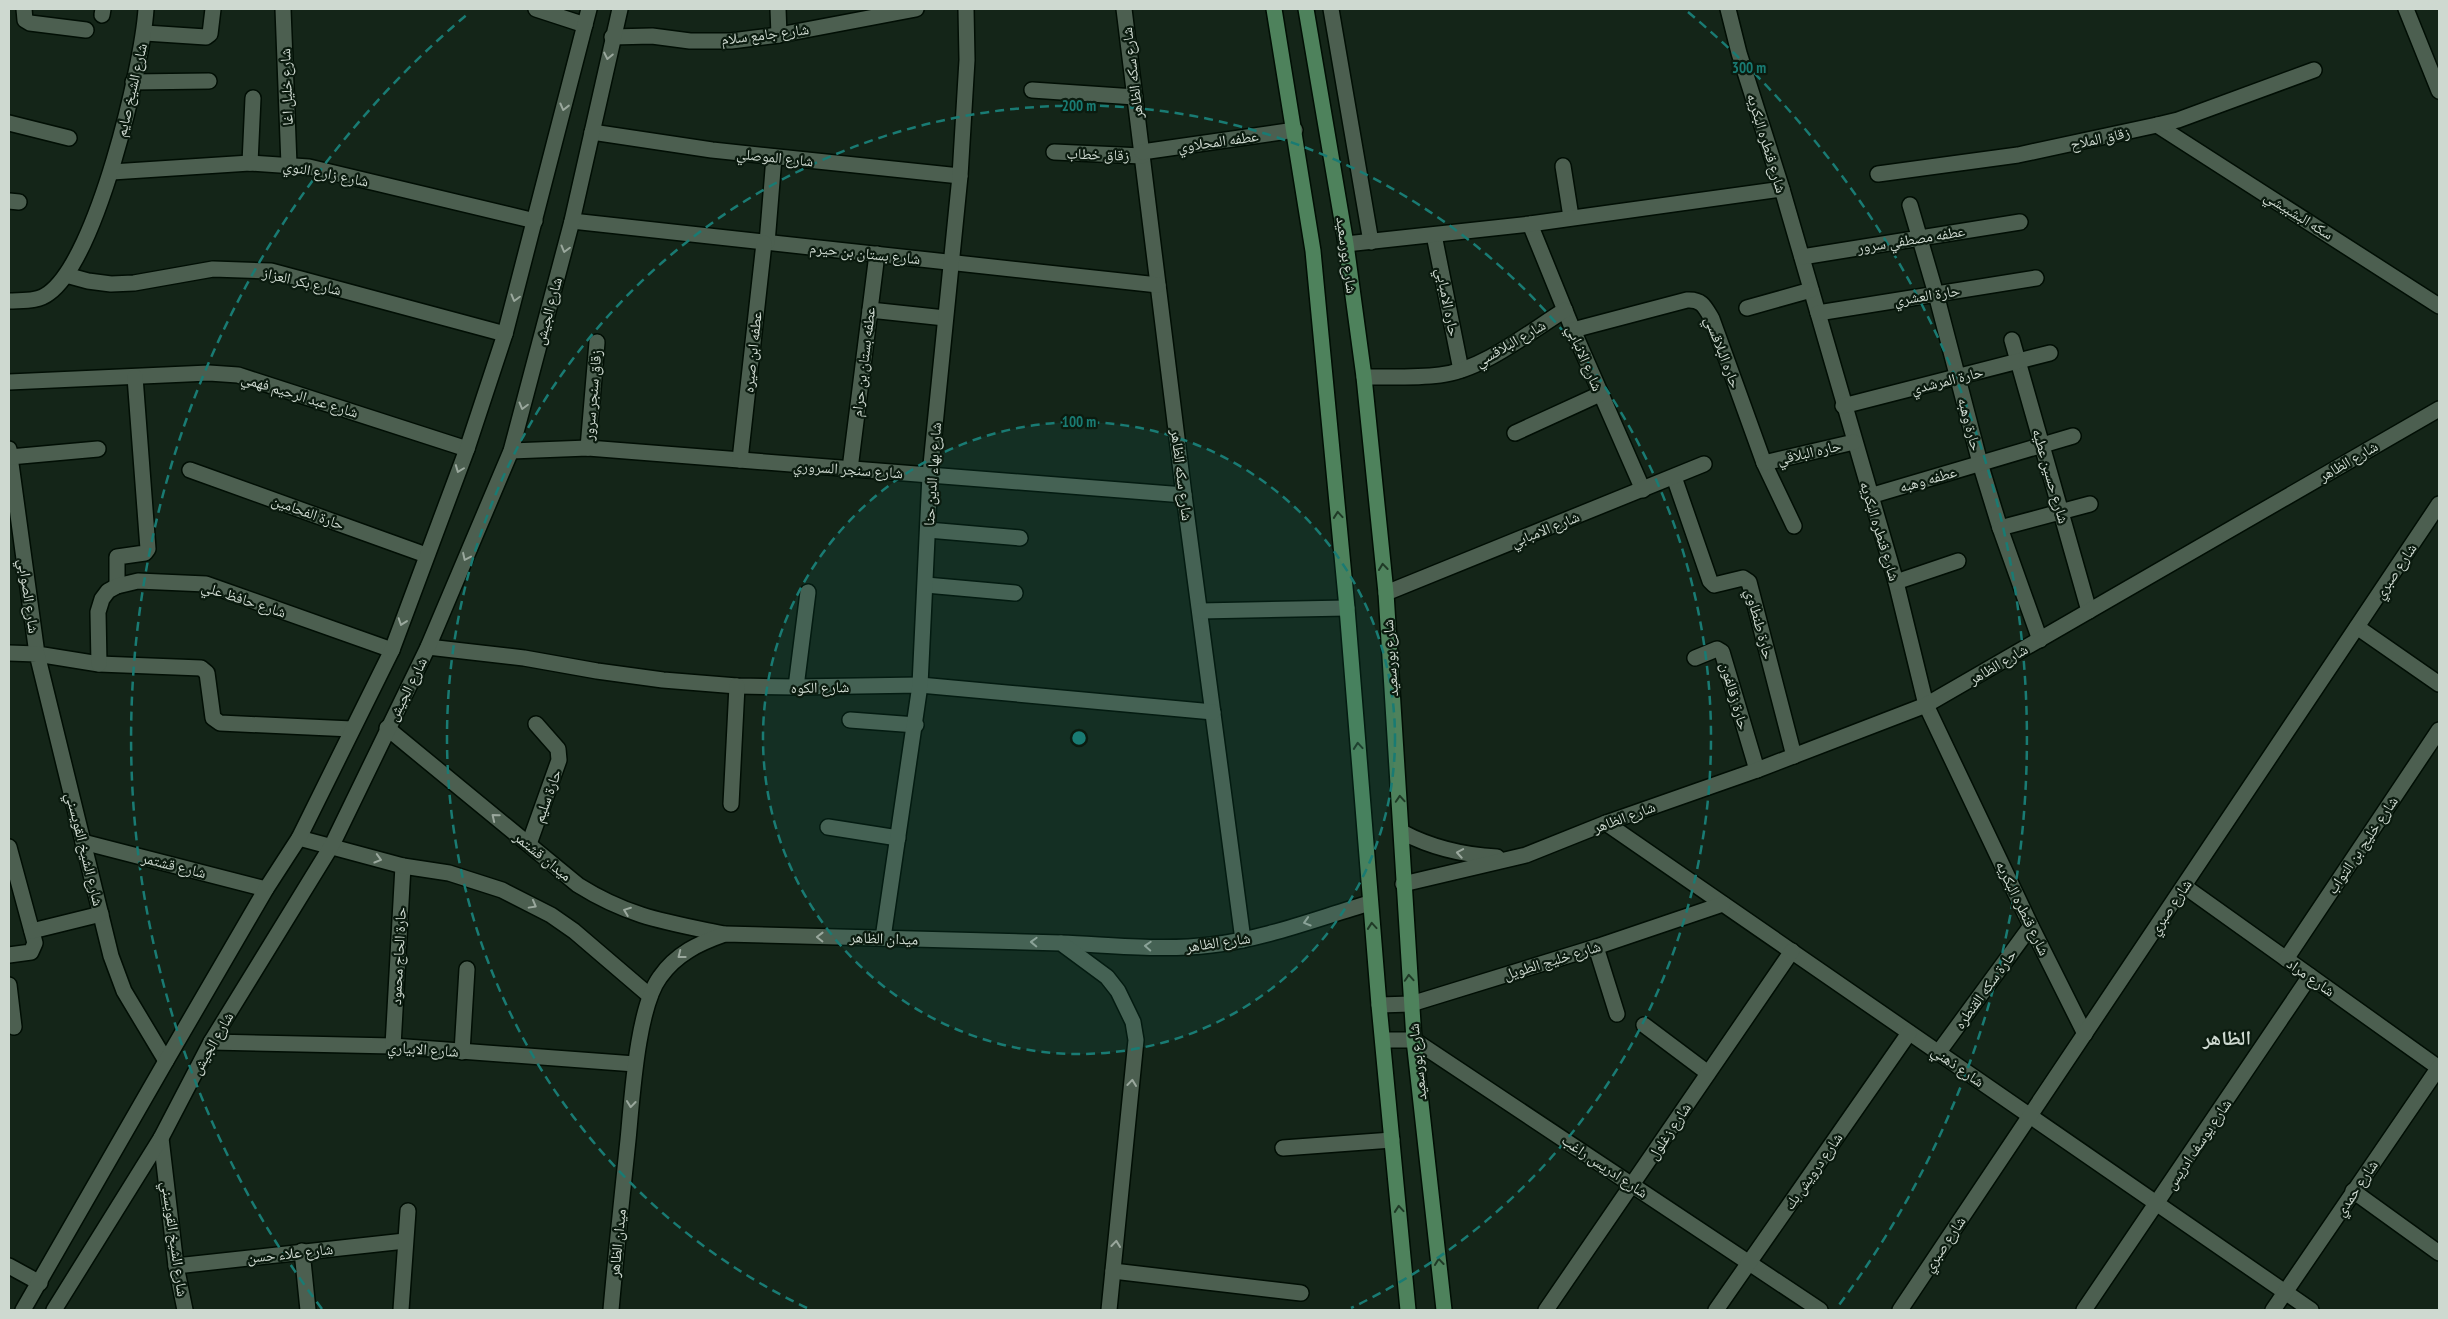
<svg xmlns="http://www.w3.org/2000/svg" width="2448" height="1319" font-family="'PT Sans Narrow','Noto Naskh Arabic',sans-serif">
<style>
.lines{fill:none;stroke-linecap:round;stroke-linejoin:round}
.street-casing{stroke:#010e04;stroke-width:18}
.secondary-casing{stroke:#010e04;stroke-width:18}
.primary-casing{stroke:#010e04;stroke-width:18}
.street{stroke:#4c5f50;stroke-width:15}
.secondary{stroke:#4c5f50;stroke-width:15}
.primary{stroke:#4e825c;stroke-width:15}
.oneway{stroke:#9aa89d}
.oneway2{stroke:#1f3a26}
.ring{fill:none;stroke:#197b73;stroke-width:2.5;stroke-dasharray:9 6}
.labels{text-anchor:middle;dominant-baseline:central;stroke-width:4.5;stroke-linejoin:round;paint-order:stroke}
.street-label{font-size:15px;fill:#ced9d0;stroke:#0b1b0f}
.district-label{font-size:20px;font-weight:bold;fill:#ced9d0;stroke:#0b1b0f}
.centre{fill:#197b73;stroke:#0b1b0f;stroke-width:2.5}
.ring-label{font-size:15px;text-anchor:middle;font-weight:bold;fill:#197b73;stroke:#0b1b0f;stroke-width:4.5;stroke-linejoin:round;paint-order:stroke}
</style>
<rect width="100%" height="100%" fill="#142518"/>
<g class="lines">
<defs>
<g id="street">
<polyline points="24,9 25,20 30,23 86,30"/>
<polyline points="283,9 289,165"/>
<polyline points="536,9 585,25"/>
<polyline points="778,9 779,35"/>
<polyline points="1124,9 1184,495 1243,940"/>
<polyline points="1331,9 1371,242"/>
<polyline points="1728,9 1739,53 1782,189 1896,582 1926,705 2031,926 2085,1034"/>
<polyline points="2406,9 2439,91"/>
<polyline points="102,15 103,9"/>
<polyline points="145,33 206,37 210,34 213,9"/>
<polyline points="612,37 652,36 690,41 731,41 779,35 916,9"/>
<polyline points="133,82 209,81"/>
<polyline points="1032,90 1135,97"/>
<polyline points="9,123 69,138"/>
<polyline points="2157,125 2439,306"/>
<polyline points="592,132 712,150 960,176"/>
<polyline points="1054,152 1142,156"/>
<polyline points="1142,152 1295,130"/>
<polyline points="250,163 253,98"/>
<polyline points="1563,166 1571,217"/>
<polyline points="112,172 250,163 309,167 535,221"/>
<polyline points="1878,174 2018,155 2157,125 2178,120 2314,70"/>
<polyline points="9,201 19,202"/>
<polyline points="1910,205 1936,294 1980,463 2000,528 2040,640"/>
<polyline points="572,221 1158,285"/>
<polyline points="1530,224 1573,330 1643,490"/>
<polyline points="1434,235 1461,370"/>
<polyline points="767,243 774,157"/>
<polyline points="1346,244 1530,224 1782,189"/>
<polyline points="1802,257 2020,222"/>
<polyline points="66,275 88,281 111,284 134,283 213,269 271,271 505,334"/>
<path d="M9,301C22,300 38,302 49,293C97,258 142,68 146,9"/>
<polyline points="1747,308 1811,290"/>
<polyline points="870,310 945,318"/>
<polyline points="1818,313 2036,278"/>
<path d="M1573,330L1687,300C1702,299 1705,307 1712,319L1764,463L1794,526"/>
<polyline points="2012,340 2089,611"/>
<path d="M1364,377C1389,377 1415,378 1440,375C1483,370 1529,332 1565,310"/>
<polyline points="9,382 209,373 238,375 467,449"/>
<polyline points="1843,406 2050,353"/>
<polyline points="1515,433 1600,394"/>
<polyline points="588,448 597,342"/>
<polyline points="9,449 37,654 99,664 201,668 207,673 213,718 220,723 352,729"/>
<polyline points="511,451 588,448 1184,495"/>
<polyline points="10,457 98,449"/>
<polyline points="740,460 764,243"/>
<polyline points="1764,463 1854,442"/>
<polyline points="850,469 877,254"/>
<polyline points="190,470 426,555"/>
<polyline points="1674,477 1710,581 1714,585 1743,578 1749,582 1794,756"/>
<polyline points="1870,496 2073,436"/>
<polyline points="2000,528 2090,504"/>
<polyline points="928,530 1020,538"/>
<polyline points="1896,582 1958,561"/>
<polyline points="926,585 1015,593"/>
<polyline points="117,586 117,557 145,553 148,549 135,377"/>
<polyline points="1386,593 1704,464"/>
<polyline points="1200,611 1347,608"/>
<polyline points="2357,627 2439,684"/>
<polyline points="428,647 524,658 597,671 663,680 737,686 796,687 920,685 1213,712"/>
<polyline points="9,653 37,654 111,956 124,991 166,1061"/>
<polyline points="1695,658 1717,649 1722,652 1757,770"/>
<polyline points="99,664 98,612 102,599 108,591 117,586 138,581 206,584 392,650"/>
<polyline points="796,687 808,592"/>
<polyline points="850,720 916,725"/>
<polyline points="731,804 737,686"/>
<polyline points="1606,823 2311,1310"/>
<polyline points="828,827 898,838"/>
<polyline points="83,842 266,889"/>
<polyline points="529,844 559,760 558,749 536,724"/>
<polyline points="9,847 35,943 31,952 9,955"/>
<polyline points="2184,886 2439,1068"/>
<polyline points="32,931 101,914"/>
<polyline points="883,938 920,685 930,475 960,176 967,60 966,9"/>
<polyline points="1596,947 1617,1014"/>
<polyline points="2286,959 2439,730"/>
<polyline points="9,985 14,1027"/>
<polyline points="1379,1005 1411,1004 1596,947 1723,904"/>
<polyline points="1644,1025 1708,1073"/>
<polyline points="1384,1040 1414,1040 1820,1310"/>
<polyline points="211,1042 393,1046 635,1064"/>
<polyline points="393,1046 403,866"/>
<polyline points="462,1052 467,969"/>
<polyline points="1938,1053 2031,926"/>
<polyline points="161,1138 176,1266 185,1310"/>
<polyline points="1283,1148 1392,1140"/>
<polyline points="2353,1191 2439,1253"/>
<polyline points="302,1251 308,1310"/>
<polyline points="9,1266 40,1283"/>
<polyline points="176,1266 405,1241"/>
<polyline points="1113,1271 1301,1293"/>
<polyline points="401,1310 408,1211"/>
<polyline points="1546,1310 1792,951"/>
<polyline points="1716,1310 1909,1033"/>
<polyline points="1900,1310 2439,504"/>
<polyline points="2084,1310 2310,976"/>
<polyline points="2273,1310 2439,1067"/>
</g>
<g id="secondary">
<path d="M387,728L578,885C629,917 666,922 724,934"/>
<path d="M1402,832C1432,848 1462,855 1497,857"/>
<polyline points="299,838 403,866 449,873 502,890 551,915 574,931 650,996"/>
<polyline points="1403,884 1526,855 1606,823 1757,770 1926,705 2439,409"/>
<path d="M1061,943C1111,945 1162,951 1211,945C1265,939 1318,918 1370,903"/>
<polyline points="23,1310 166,1061 266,889 299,838 392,650 467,449 505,334 589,9"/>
<polyline points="54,1310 161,1138 211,1042 332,845 428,647 511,451 572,221 620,9"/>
<path d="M611,1310C616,1253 622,1197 628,1140C632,1100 637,1008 660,977C676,954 699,943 725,934L1061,943L1107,977L1118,991L1133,1022L1136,1040L1109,1310"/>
</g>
<g id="primary">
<polyline points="1274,9 1313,251 1347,608 1379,1005 1408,1310"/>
<polyline points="1306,9 1346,244 1364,377 1386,593 1414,1040 1444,1310"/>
</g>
</defs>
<use href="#street" class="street-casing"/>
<use href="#secondary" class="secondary-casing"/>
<use href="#primary" class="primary-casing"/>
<use href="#street" class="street"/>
<use href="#secondary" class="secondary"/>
<use href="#primary" class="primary"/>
</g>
<defs><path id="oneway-chevron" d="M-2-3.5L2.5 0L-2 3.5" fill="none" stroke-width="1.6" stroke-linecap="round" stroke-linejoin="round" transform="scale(1.25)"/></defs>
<g class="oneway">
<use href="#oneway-chevron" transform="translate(608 56) rotate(102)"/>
<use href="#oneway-chevron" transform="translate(564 107) rotate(104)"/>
<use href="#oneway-chevron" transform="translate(565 249) rotate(105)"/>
<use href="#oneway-chevron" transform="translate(515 298) rotate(105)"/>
<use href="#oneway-chevron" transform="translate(523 406) rotate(105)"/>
<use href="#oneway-chevron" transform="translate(459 469) rotate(111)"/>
<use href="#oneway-chevron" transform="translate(466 557) rotate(115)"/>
<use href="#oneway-chevron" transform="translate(402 622) rotate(109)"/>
<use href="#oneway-chevron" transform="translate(495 817) rotate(-141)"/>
<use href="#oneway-chevron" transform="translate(1460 853) rotate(-170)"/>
<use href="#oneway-chevron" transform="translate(378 859) rotate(16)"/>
<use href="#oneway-chevron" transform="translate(533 905) rotate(29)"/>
<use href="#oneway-chevron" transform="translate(627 911) rotate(-159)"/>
<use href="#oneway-chevron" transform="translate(1307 922) rotate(163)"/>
<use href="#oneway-chevron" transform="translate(820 937) rotate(-179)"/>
<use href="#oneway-chevron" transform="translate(1034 942) rotate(-178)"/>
<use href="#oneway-chevron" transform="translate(1148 946) rotate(-177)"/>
<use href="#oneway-chevron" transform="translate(681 955) rotate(142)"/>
<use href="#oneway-chevron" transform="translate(1132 1083) rotate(-84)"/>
<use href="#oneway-chevron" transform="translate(631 1104) rotate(96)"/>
<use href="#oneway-chevron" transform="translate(1116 1244) rotate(-84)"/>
</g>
<g class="oneway2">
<use href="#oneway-chevron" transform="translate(1338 515) rotate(-95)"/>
<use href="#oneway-chevron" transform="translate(1383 567) rotate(-96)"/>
<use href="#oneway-chevron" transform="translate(1358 746) rotate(-95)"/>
<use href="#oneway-chevron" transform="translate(1400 799) rotate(-94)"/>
<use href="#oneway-chevron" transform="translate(1372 926) rotate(-95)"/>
<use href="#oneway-chevron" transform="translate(1409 978) rotate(-94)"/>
<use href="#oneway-chevron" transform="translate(1399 1209) rotate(-95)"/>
<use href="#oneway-chevron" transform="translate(1439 1262) rotate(-96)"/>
</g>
<circle cx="1079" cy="738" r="316" fill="#197b73" fill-opacity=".12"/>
<g class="ring">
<circle cx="1079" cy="738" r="316"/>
<path d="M807 1308A632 632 0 1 1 1351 1308"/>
<path d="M322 1309A948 948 0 0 1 470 12M1688 12A948 948 0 0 1 1836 1309"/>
</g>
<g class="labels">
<g class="street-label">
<text transform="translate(765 34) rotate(-7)">شارع جامع سلام</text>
<text transform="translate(1132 73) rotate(-97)">شارع سكه الظاهر</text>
<text transform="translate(286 87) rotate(-92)">شارع خليل اغا</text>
<text transform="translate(131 90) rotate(-77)">شارع الشيخ صايم</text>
<text transform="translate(2100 138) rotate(-12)">زقاق الملاح</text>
<text transform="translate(1218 141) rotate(-8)">عطفه المحلاوي</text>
<text transform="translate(1767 143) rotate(73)">شارع قنطره البكريه</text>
<text transform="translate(1098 154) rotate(2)">زقاق خطاب</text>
<text transform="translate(775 157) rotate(6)">شارع الموصلي</text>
<text transform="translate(326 173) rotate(11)">شارع زارع النوي</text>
<text transform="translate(2299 215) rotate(32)">سكه البشبيشي</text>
<text transform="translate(1911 239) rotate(-9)">عطفه مصطفي سرور</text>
<text transform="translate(865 253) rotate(6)">شارع بستان بن حيرم</text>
<text transform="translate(1347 255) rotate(82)">شارع بورسعيد</text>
<text transform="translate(302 281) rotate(13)">شارع بكر العزاز</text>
<text transform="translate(1927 295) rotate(-9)">حارة العشري</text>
<text transform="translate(1448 302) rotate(79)">حاره الامبابي</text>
<text transform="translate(548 311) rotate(-75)">شارع الجيش</text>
<text transform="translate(1510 343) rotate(-30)">شارع البلاقسي</text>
<text transform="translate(752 352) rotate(-84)">عطفه ابن صيره</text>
<text transform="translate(1723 352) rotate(69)">حاره البلاقسي</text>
<text transform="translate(1585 358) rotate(67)">شارع الانبابي</text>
<text transform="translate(863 362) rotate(-83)">عطفه بستان بن حرام</text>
<text transform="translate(1947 380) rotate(-14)">حارة المرشدي</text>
<text transform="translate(300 395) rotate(17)">شارع عبد الرحيم فهمي</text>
<text transform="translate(592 395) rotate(-85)">زقاق سنجر سرور</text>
<text transform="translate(1970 424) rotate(75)">حارة وهبه</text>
<text transform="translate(1809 452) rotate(-13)">حاره البلاقي</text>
<text transform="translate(2348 461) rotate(-30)">شارع الظاهر</text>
<text transform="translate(848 469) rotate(4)">شارع سنجر السروري</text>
<text transform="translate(932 474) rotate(-86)">شارع بهاء الدين حنا</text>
<text transform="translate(1182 475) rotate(83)">شارع سكه الظاهر</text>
<text transform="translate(2051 476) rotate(74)">شارع حسين عطيه</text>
<text transform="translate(1928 479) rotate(-16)">عطفه وهبه</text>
<text transform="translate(308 512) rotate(20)">حارة الفحامين</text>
<text transform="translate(1545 529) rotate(-22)">شارع الامبابي</text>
<text transform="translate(1880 531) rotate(73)">شارع قنطره البكريه</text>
<text transform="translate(2395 571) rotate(-56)">شارع صبري</text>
<text transform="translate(29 596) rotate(82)">شارع الصوابي</text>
<text transform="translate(244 599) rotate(18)">شارع حافظ علي</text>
<text transform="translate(1760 624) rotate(75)">حارة طنطاوي</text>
<text transform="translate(1390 658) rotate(-94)">شارع بورسعيد</text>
<text transform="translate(1998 664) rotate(-30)">شارع الظاهر</text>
<text transform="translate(820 687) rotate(-1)">شارع الكوه</text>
<text transform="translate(407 689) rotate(-63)">شارع الجيش</text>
<text transform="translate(1735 696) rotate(74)">حارة زقالفون</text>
<text transform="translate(547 796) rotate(-70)">حارة سليم</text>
<text transform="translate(1624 817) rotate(-20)">شارع الظاهر</text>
<text transform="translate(2362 845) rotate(-56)">شارع خليج بن التواب</text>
<text transform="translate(85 849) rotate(76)">شارع الشيخ القويسني</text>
<text transform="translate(543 856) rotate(39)">ميدان قشتمر</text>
<text transform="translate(174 865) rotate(14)">شارع قشتمر</text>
<text transform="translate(2170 907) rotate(-56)">شارع صبري</text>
<text transform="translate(2023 908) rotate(64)">شارع قنطره البكريه</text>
<text transform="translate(884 938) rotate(2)">ميدان الظاهر</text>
<text transform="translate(1218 942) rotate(-8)">شارع الظاهر</text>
<text transform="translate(398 956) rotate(-87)">حارة الحاج محمود</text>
<text transform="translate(1552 960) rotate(-17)">شارع خليج الطويل</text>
<text transform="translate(2311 977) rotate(35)">شارع مراد</text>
<text transform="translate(1985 989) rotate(-54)">حارة سكه القنطره</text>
<text transform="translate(212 1043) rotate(-60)">شارع الجيش</text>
<text transform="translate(423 1049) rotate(4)">شارع الابياري</text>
<text transform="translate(1417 1062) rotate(-96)">شارع بورسعيد</text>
<text transform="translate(1958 1066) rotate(35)">شارع ذهني</text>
<text transform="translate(1669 1131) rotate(-56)">شارع زغلول</text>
<text transform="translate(2198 1144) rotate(-56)">شارع يوسف ادريس</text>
<text transform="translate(1605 1166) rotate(34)">شارع ادريس راغب</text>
<text transform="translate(1813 1171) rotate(-55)">شارع درويش بك</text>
<text transform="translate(2356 1188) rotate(-56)">شارع حمدي</text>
<text transform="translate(175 1239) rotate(82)">شارع الشيخ القويسني</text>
<text transform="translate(617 1243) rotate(-84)">ميدان الظاهر</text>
<text transform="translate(1944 1244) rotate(-56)">شارع صبري</text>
<text transform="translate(290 1253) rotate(-6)">شارع علاء حسن</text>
</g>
<g class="district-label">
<text x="2227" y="1038">الظاهر</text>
</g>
</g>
<circle cx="1079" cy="738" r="8" class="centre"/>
<g class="ring-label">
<text x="1749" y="73">300 m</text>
<text x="1079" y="111">200 m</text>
<text x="1079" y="427">100 m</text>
</g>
<rect width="2448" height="1319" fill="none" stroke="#ced9d0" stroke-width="20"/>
</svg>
